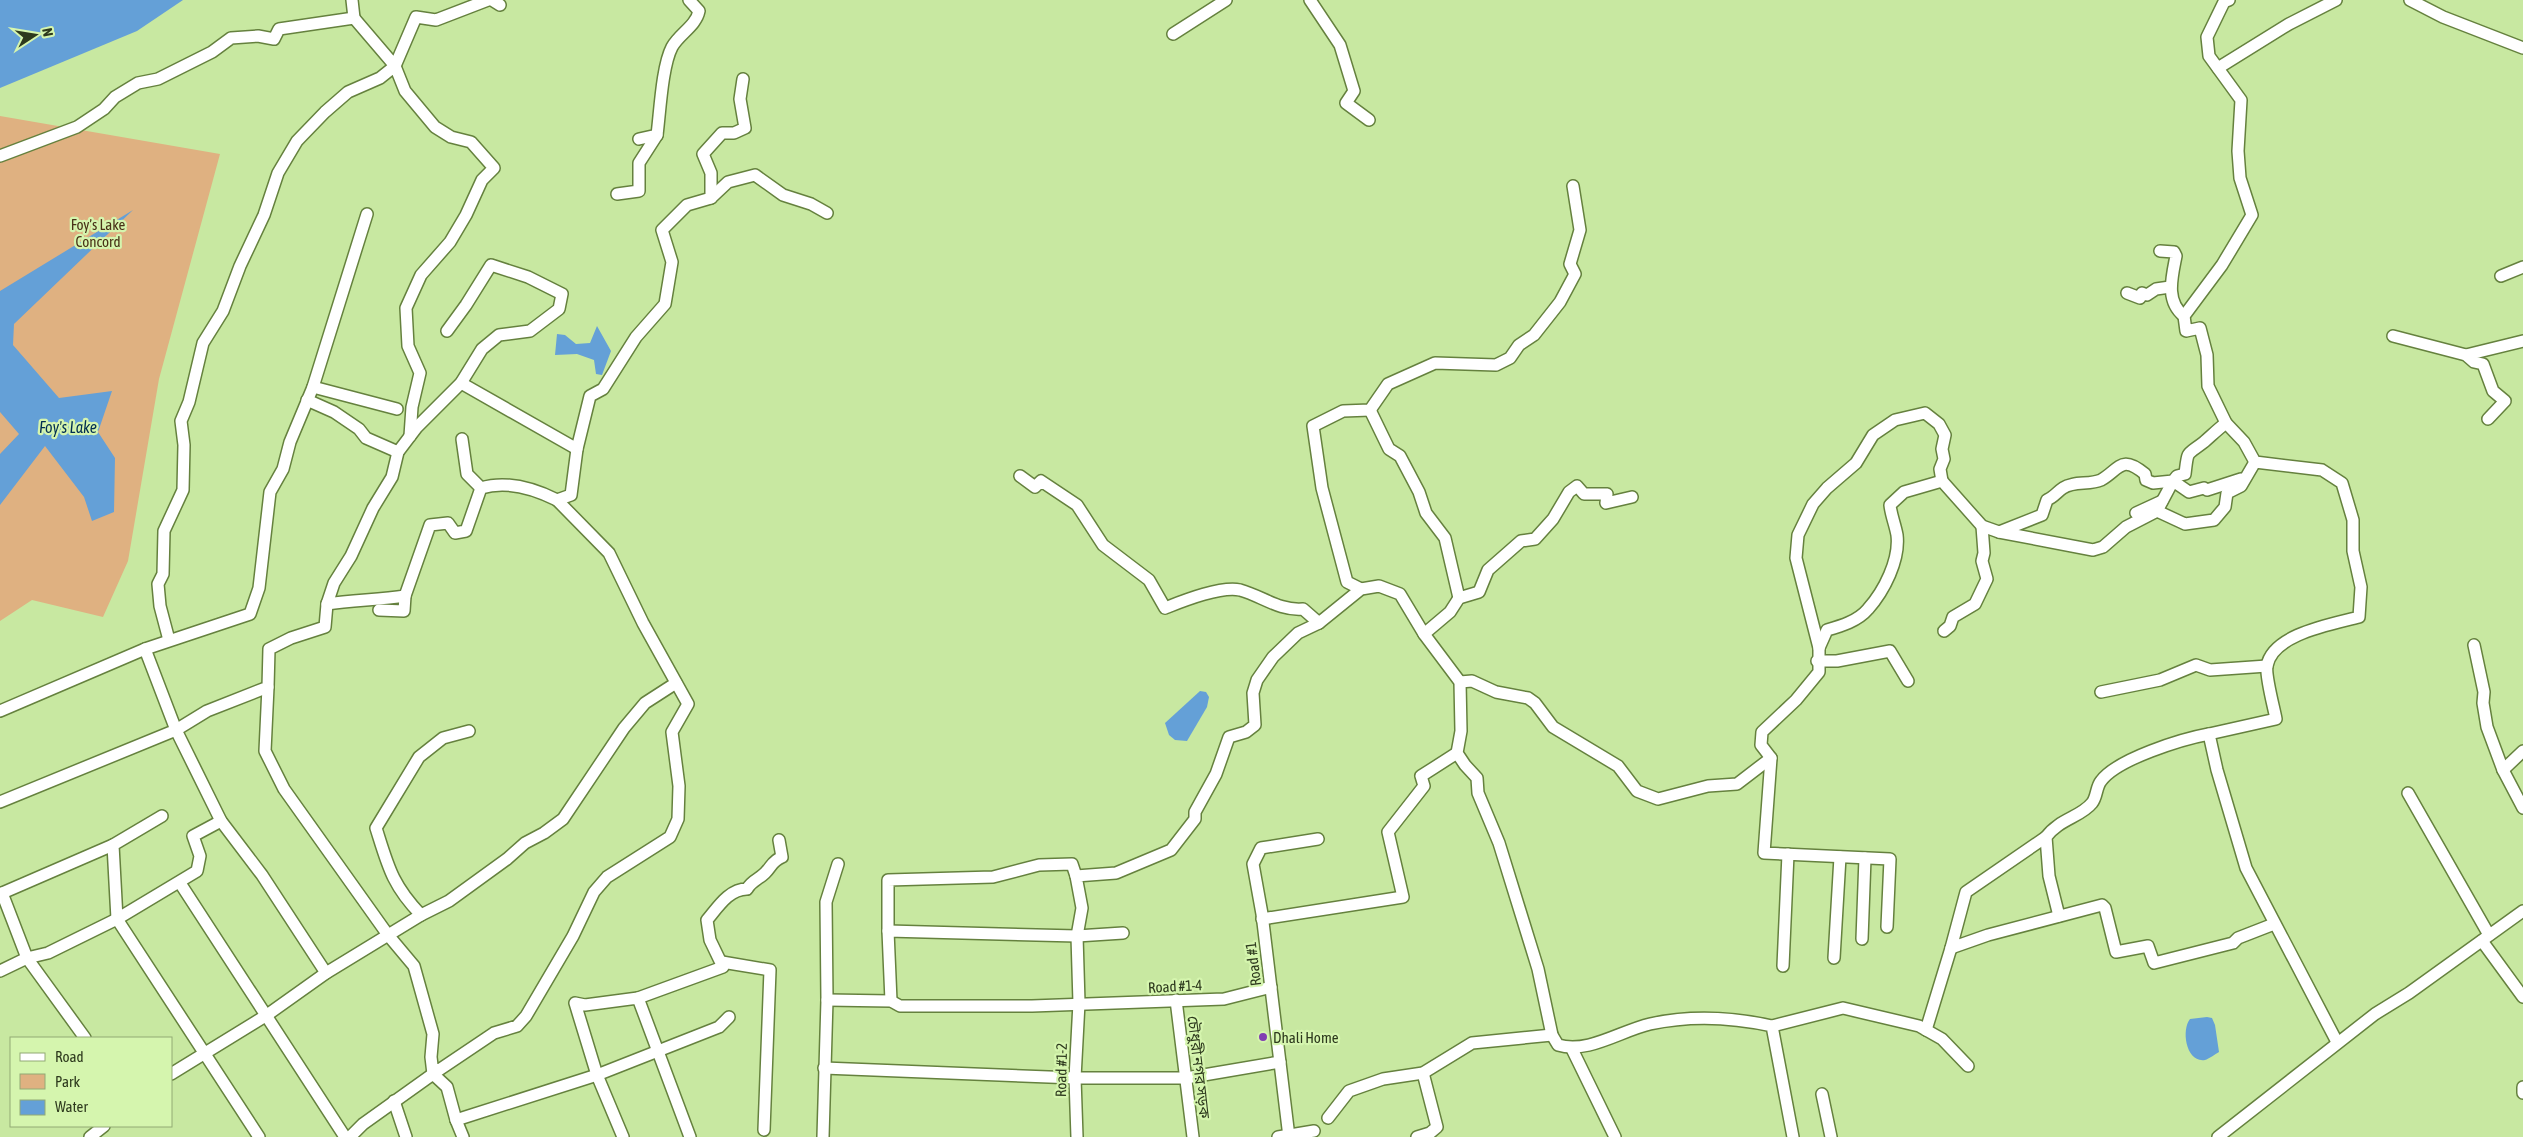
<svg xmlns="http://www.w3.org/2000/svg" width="2523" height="1137" font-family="'Asap Condensed','Noto Sans Bengali',sans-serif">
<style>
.green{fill:#dfb181}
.water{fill:#64a0d7}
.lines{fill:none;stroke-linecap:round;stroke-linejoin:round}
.minor-casing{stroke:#65813e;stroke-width:14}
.minor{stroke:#fff;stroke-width:11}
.poi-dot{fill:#813eb2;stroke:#d5f5ae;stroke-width:2}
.labels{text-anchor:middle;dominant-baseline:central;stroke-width:4.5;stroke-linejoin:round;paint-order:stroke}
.park-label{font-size:15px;fill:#493217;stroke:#d5f5ae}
.street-label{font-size:15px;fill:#2d391d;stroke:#d5f5ae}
.poi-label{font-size:15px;fill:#2d391d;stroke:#d5f5ae;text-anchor:start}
.water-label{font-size:16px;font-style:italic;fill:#002d50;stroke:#d5f5ae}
</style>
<rect width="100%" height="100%" fill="#c8e8a1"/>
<polygon class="green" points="0,116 220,154 159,379 128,561 103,617 32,600 0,621"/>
<g class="water">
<polygon points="0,0 183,0 137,31 0,88"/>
<polygon points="133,210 14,324 13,345 59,398 112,391 98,432 115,458 114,512 92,521 84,497 45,446 0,505 0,454 19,434 0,412 0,291"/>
<polygon points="597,326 611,351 602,375 596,374 594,360 577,354 555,355 557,334 565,335 576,344 590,343"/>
<polygon points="1200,691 1206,692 1209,697 1207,707 1187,741 1175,740 1169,735 1165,723"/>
<path d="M2207,1017L2212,1018L2215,1025L2219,1052C2215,1054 2209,1059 2205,1060C2186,1063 2181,1030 2190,1019Z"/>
</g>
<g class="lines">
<defs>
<g id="minor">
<polyline points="352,0 354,18"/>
<polyline points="492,0 500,5"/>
<polyline points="1310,0 1340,45 1354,91 1346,103 1369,120"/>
<path d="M2229,0L2224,2L2207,37L2209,56L2241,100L2238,151L2240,178L2252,215L2222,265L2184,316L2186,331L2200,328L2207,355L2208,386L2226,423L2244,442L2255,462L2322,470L2342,483L2353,520V551L2361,587L2359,617C2333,624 2272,634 2267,666C2265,675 2274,708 2276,719L2209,734L2217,770L2246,868L2337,1042"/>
<polyline points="2410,0 2443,17 2523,48"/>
<polyline points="1173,34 1226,0"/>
<polyline points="2218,68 2289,24 2336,0"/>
<path d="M639,139L657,135C660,112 662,66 672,47C679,34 696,26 699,11L689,0"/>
<polyline points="0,156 77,127 104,109 115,97 138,83 158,79 212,52 231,38 258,36 274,39 279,29 354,18 395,66 416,17 436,20 488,0"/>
<polyline points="617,194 639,191 639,163 657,135"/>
<polyline points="711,198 728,182 755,175 783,195 811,204 827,213"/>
<path d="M2160,251L2174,252L2176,256C2172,277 2165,301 2184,316"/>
<polyline points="2501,276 2523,267"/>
<polyline points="2127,293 2140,298 2142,293 2147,295 2156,289 2170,287"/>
<polyline points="2393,336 2466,355 2474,362 2483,364 2493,391 2505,401 2488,419"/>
<polyline points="2466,355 2523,341"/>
<polyline points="461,383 577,449 590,396 603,389 636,337 665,304 672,262 662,230 687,205 711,198 711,173 703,154 722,133 734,133 745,128 740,99 743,79"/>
<polyline points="313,387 397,409"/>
<polyline points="307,400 334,412 359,429 366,438 398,452"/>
<polyline points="1370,410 1389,449 1400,456 1419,492 1426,513 1445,538 1459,598"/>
<polyline points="462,439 467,474 481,488"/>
<path d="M1020,476L1035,487L1041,481L1077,505L1103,545L1149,580L1165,608C1183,601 1220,586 1240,590C1262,596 1279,611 1303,609L1319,623L1361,589L1379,586L1400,594L1424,634"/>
<path d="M1632,497L1606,503L1607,494H1584L1577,486L1569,492L1553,519L1535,539L1521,541L1488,570L1479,592L1459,598L1450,612L1424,634L1460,682L1461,731L1457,753L1465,765L1477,778L1478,793L1499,843L1538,969L1552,1035L1558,1045C1588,1054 1620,1031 1650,1024C1691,1015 1731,1017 1772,1026L1793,1137"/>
<polyline points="2157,511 2173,481 2189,492 2204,488 2207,490 2241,479"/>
<polyline points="2136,513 2162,501"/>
<polyline points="1999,532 2093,550 2103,547 2126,527 2157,511 2185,524 2214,520 2225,507 2227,493 2241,486 2255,462"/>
<polyline points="1361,589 1347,582 1322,488 1313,426 1343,411 1370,410 1388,384 1435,363 1496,365 1510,358 1519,345 1534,335 1560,302 1575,274 1570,264 1580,230 1573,186"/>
<polyline points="327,604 334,583 351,556 373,508 392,477 398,452 417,427 461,383 482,349 499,335 530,331 559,309 562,294 528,277 491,265 466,305 447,331"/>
<polyline points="379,610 404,611 405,596"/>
<polyline points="1944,631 1950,626 1953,617 1975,604 1987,579 1982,561 1984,553 1982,526"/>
<polyline points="169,640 160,606 158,584 163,574 164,531 183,490 184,445 181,421 189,402 203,343 223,311 240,266 264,215 278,173 297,141 325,112 348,92 380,78 395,66 405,91 435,127 451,137 471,142 494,168 482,180 466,215 450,242 421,275 406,308 408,346 420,373 412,407 410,436"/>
<polyline points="2474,645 2484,692 2483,703 2487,727 2503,770 2523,808"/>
<path d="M1819,648L1827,630C1841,626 1858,621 1868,609C1884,591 1900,560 1897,535C1895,524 1891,515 1890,505L1904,492L1942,481L1982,526L1999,532L2042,515L2047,500C2054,497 2057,492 2063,488C2073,481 2090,485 2101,480C2120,469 2121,454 2145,474L2146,480L2153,483L2173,481L2177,476L2185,474C2188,449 2186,456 2204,442C2211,436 2218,429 2226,423"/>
<polyline points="1817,661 1837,661 1890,651 1908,681"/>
<polyline points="1460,682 1472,681 1496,692 1528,698 1535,703 1553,727 1618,766 1637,791 1658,799 1708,786 1737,784 1771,758"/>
<polyline points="268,687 265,751 284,789 388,935 414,966 433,1034 431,1057 433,1074 494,1033 517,1026 526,1016 573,936 594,892 607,877 670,837 678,819 679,786 672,732 688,704 643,623 609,553 557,500"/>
<polyline points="2101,692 2160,680 2196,665 2210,670 2267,666"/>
<polyline points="0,711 145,649 250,614 259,588 270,492 283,469 290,442 313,387 367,214"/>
<polyline points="2503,770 2523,751"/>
<polyline points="2408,793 2489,935"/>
<polyline points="0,802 176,730 145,649"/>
<polyline points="162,816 113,845 117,919 197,871 200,856 193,836 221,821"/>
<polyline points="2046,837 1966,892 1951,948 1988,935 2102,905 2105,908 2116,952 2148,946 2154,963 2233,943 2238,938 2274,924"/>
<polyline points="180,883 345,1137"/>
<polyline points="2,893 27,958 85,1038"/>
<polyline points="0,894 113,845"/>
<path d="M421,915C392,885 388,866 376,828L419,757L443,738L469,731"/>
<path d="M2059,916L2049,876L2046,837C2059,819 2081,817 2092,803C2097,797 2096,787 2101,781C2117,759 2182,739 2209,734"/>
<polyline points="1262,919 1403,897 1388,832 1424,786 1421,776 1457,753"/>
<polyline points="1887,927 1890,859 1764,853 1771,758 1761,745 1762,732 1796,700 1819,672 1819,648 1796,558 1798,535 1813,504 1827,488 1856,463 1873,435 1895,420 1925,413 1939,424 1945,435 1942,449 1944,459 1940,469 1942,481"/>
<polyline points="888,931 888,880 993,877 1039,865 1072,864 1076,876"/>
<polyline points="1862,939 1865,858"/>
<polyline points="2482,941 2523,997"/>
<polyline points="1834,958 1840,857"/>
<polyline points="722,962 770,970 764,1130"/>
<polyline points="1783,966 1788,854"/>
<polyline points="0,971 27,958 48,953 117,919 259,1137"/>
<path d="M326,973L262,875L221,821L176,730L207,711L268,687L269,649L291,638L325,627L327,604C353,600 379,600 405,596L430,525L448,523L455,533L466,531L481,488C507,480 533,488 557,500L571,495L577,449"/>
<path d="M638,998L723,967L710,940L707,920C718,907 729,889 747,889C752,880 758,880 765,873C772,866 772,861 782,857L779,840"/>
<polyline points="827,1000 891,1001 900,1006 1032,1006 1224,999 1271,987"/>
<polyline points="1176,1000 1193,1137"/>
<polyline points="891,1001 888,931 1077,936 1123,933"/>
<polyline points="1772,1026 1843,1008 1919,1026 1942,1039 1968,1066"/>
<polyline points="1926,1030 1951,948"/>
<polyline points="1572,1049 1615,1137"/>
<polyline points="824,1068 1075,1078 1186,1078 1280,1062"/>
<polyline points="171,1074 267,1015 326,973 421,915 449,901 507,859 525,843 544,833 563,819 624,728 645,703 676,683"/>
<polyline points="2523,1087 2523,1093"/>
<polyline points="1822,1094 1831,1137"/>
<polyline points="394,1101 406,1137"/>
<polyline points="1328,1118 1349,1091 1383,1079 1423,1073 1472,1043 1552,1035"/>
<polyline points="456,1120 597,1075 719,1027 729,1017"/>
<polyline points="90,1137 104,1126"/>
<polyline points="350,1137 363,1124 433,1074 447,1087 456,1120 463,1137"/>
<polyline points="623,1137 597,1075 575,1003 585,1005 638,998 690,1137"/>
<polyline points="823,1137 827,1000 826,902 838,864"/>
<polyline points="1077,1137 1075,1078 1079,1003 1077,936 1082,908 1076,876 1116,873 1171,850 1195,819 1195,812 1216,774 1229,737 1246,732 1255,725 1253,693 1257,680 1273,657 1298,633 1319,623"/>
<polyline points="1278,1137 1314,1131"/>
<polyline points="1289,1137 1262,914 1253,864 1261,848 1318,839"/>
<polyline points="1417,1137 1430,1133 1437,1127 1423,1073"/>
<polyline points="2218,1137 2375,1014 2409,993 2523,911"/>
</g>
</defs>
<use href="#minor" class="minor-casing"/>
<use href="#minor" class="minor"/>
</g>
<circle class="poi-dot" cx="1263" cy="1037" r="5"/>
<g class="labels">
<g class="park-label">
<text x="98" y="224">Foy’s Lake<tspan x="98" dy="17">Concord</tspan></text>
</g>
<g class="street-label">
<text transform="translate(1253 964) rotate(-97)">Road #1</text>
<text transform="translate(1175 986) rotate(-3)">Road #1-4</text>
<text transform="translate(1199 1067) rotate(83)">চৌধুরী নগর সড়ক</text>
<text transform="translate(1061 1070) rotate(-89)">Road #1-2</text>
</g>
<g class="poi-label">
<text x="1273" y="1037">Dhali Home</text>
</g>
<g class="water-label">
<text x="68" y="427">Foy's Lake</text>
</g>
</g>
<rect x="10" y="1037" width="162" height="90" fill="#d5f5ae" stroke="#92aa74"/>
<rect x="20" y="1053" width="25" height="8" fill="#ffffff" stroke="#92aa74"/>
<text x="55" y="1062" font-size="15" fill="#2d391d">Road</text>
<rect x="20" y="1074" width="25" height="15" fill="#dfb181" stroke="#92aa74"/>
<text x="55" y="1087" font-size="15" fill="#2d391d">Park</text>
<rect x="20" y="1100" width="25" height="15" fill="#64a0d7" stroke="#92aa74"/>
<text x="55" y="1112" font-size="15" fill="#2d391d">Water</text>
<g transform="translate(35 35) rotate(78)" stroke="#d5f5ae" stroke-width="4" paint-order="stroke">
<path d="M0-4L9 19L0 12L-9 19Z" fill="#2d391d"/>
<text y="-8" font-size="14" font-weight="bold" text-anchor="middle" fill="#2d391d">N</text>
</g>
</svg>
